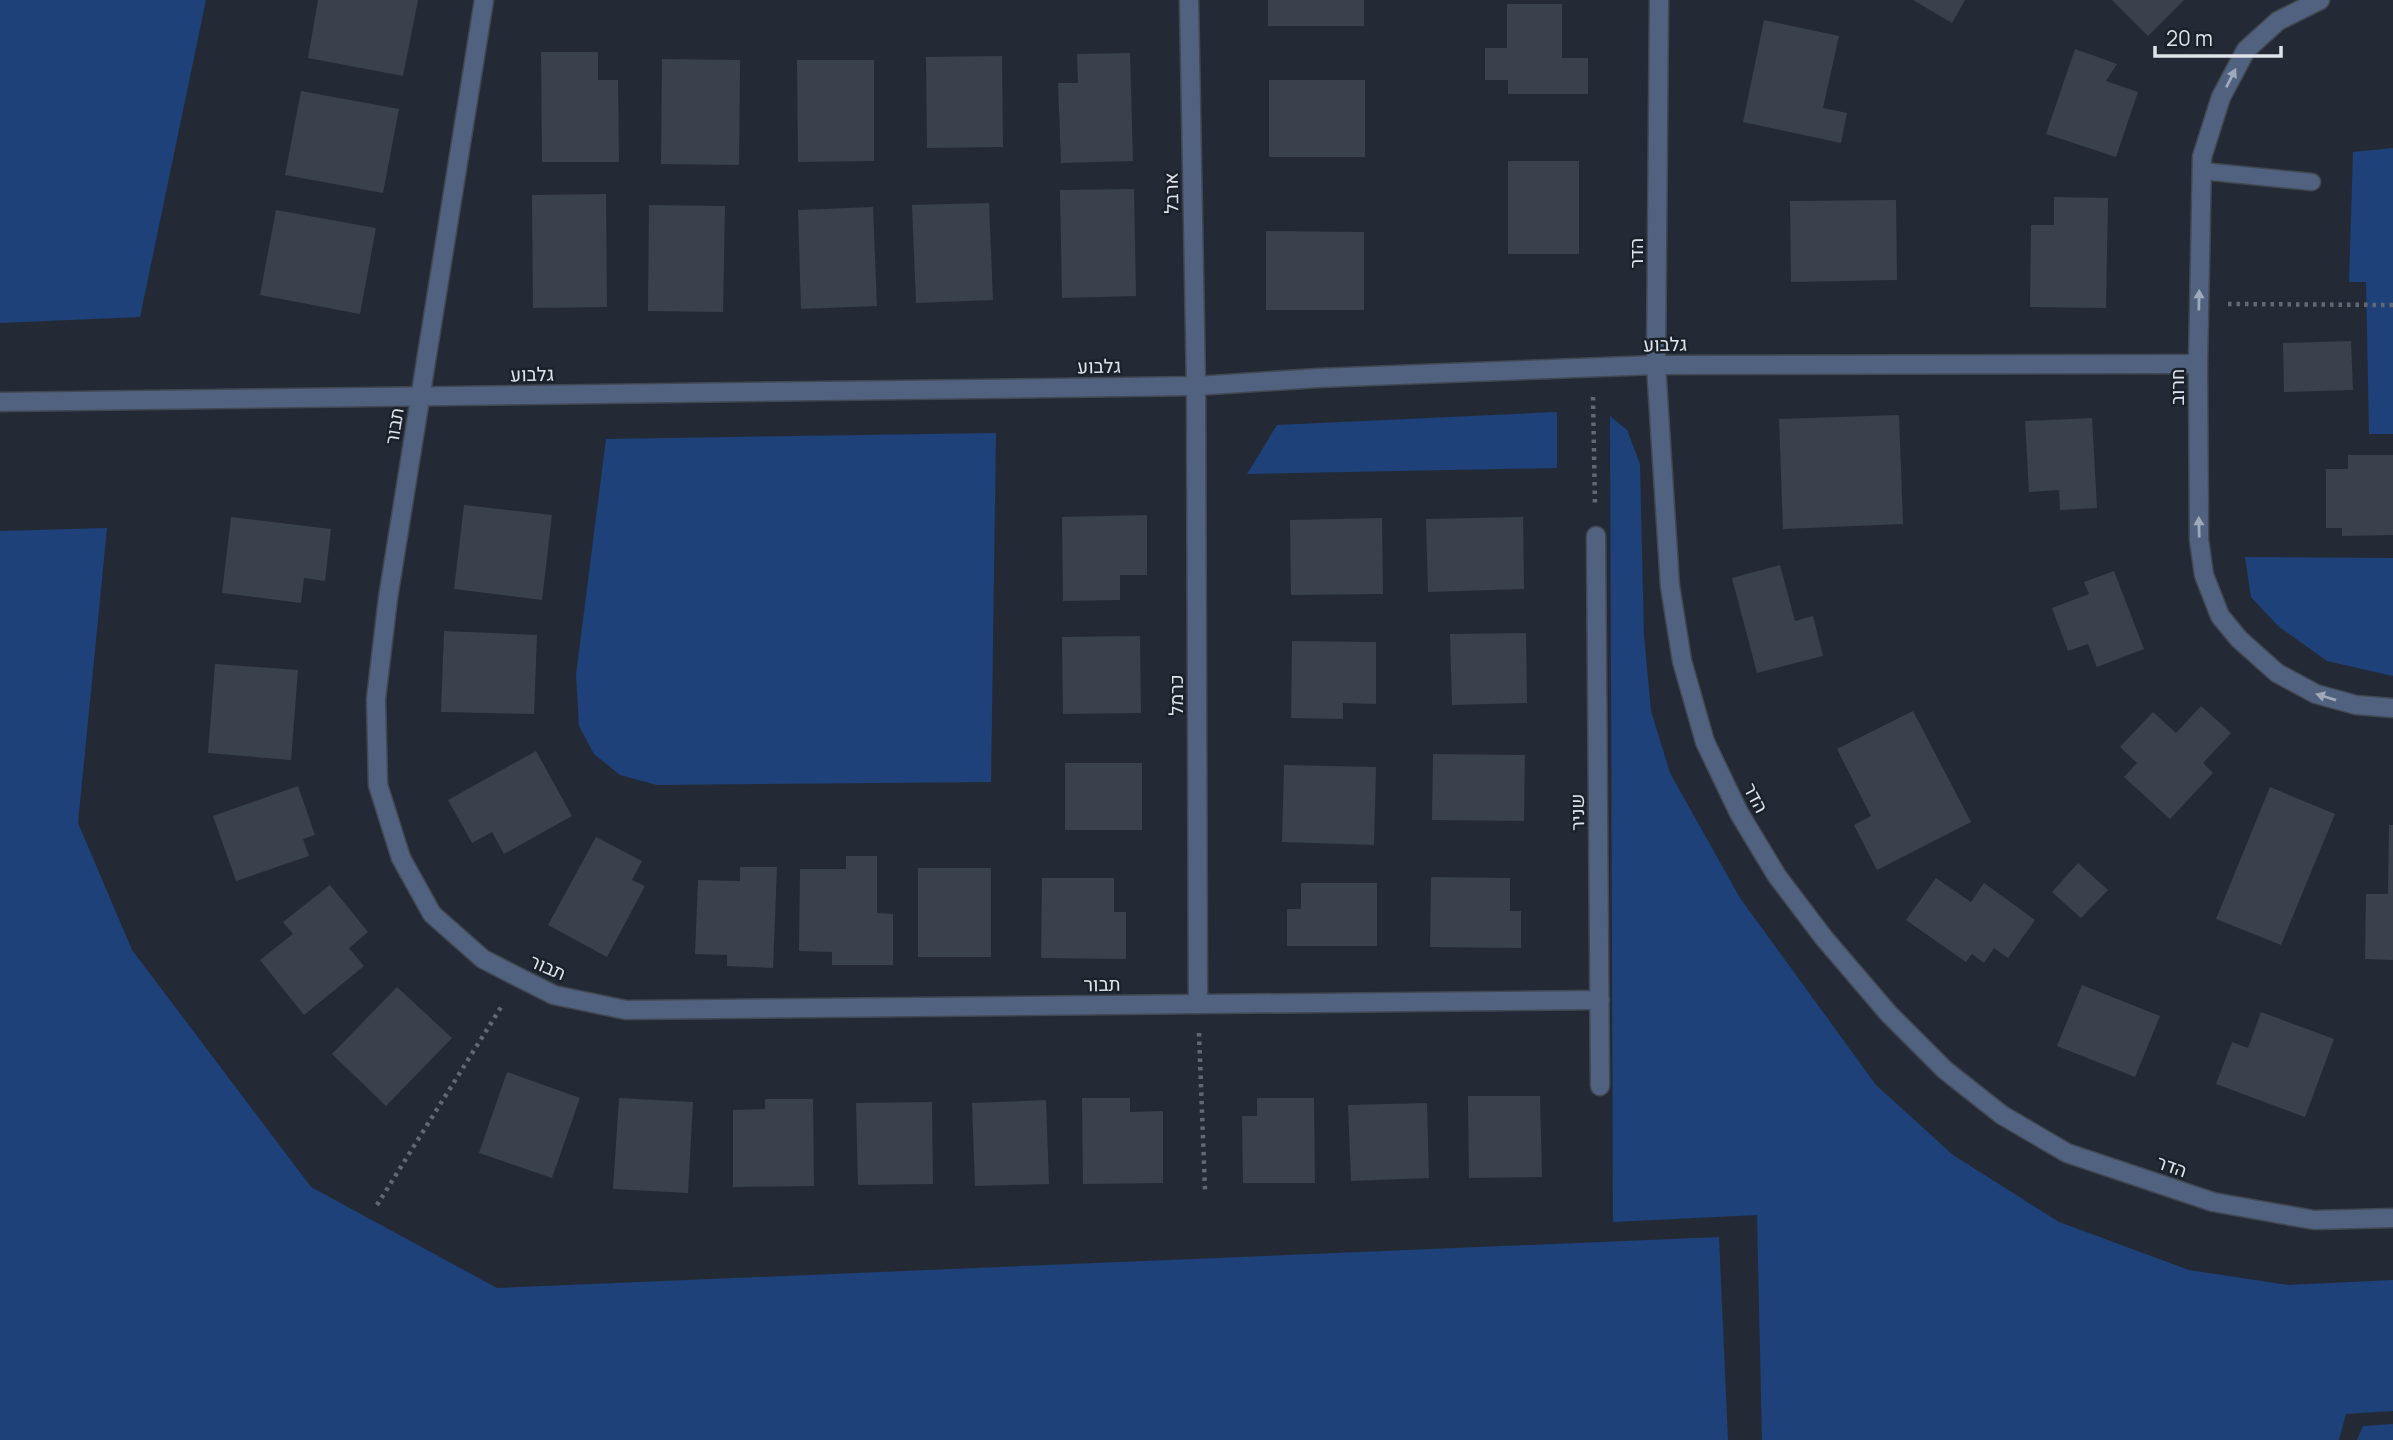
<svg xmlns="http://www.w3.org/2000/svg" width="2393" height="1440" font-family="Manrope,Heebo,sans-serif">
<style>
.green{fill:#1e4179}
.building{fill:#39414c}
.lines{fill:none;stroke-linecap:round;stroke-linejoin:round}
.service-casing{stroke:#424852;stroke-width:19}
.minor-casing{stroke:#424852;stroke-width:21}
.path{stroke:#636872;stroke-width:4.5;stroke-dasharray:3.5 5;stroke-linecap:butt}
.service{stroke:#50627f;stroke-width:16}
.minor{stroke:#50627f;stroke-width:18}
.oneway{fill:#9fa9ba}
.labels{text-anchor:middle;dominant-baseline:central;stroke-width:5;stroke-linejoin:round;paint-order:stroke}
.street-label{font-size:19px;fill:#dfe3ea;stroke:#1a212b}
</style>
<rect width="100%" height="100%" fill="#242a35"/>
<g class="green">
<polygon points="0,0 206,0 140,317 0,323"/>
<polygon points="2393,148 2393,434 2369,434 2366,282 2349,282 2353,152"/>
<polygon points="1557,412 1557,468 1247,474 1277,425"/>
<polygon points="1610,416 1627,430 1640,464 1644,636 1651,711 1670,773 1740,898 1876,1085 1953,1155 2059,1222 2189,1270 2288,1285 2393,1280 2393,1411 2346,1414 2339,1440 1762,1440 1757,1215 1613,1222"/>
<polygon points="996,433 991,782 657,785 620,775 594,754 579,726 576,675 606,439"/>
<polygon points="107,528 78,823 132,950 311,1187 497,1288 1719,1237 1728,1440 0,1440 0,531"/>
<polygon points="2245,557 2393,558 2393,676 2327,661 2278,626 2251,597"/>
<polygon points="2393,1424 2393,1440 2357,1440 2363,1426"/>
</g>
<g class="building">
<polygon points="318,0 418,0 403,76 308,58"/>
<rect x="1268" y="0" width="96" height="26"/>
<polygon points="1913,0 1965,0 1952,23"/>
<polygon points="2112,0 2184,0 2148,36"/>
<polygon points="1507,4 1562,4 1562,58 1588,58 1588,94 1508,94 1508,80 1485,80 1485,48 1507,48"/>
<polygon points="1764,20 1839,36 1823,108 1847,113 1841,143 1743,122"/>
<polygon points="2075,49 2117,64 2106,81 2138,92 2116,157 2046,134"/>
<polygon points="541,52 598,52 598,80 618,80 619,162 542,162"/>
<polygon points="1130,53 1133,161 1061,163 1058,83 1078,83 1077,54"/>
<polygon points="1002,56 1003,147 927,148 926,57"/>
<polygon points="662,59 740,60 739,165 661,164"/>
<polygon points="797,60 874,60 874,161 798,162"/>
<rect x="1269" y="80" width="96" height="77"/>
<polygon points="301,91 399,109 383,193 285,175"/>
<rect x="1508" y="161" width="71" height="93"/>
<polygon points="1134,189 1136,296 1062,298 1060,190"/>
<polygon points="606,194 607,307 533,308 532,195"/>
<polygon points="2054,197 2108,198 2106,308 2030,307 2031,225 2054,225"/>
<polygon points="1896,200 1897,280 1791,282 1790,201"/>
<polygon points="989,203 993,300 916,303 912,205"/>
<polygon points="649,205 725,206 723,312 648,311"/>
<polygon points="873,207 877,306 801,309 798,210"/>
<polygon points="276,210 376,228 360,314 260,295"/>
<polygon points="1266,231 1364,232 1364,310 1266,310"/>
<polygon points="2351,341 2353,390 2284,392 2283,343"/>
<polygon points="1899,415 1903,524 1783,529 1779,419"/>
<polygon points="2092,418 2097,508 2060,510 2059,490 2029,492 2025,421"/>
<polygon points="2348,455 2393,455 2393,535 2342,536 2342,528 2326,528 2326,469 2348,469"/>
<polygon points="464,505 552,515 542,600 454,589"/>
<polygon points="1147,515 1147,575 1120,575 1120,600 1063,601 1062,517"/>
<polygon points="231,517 331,529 325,581 304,578 301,603 222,593"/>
<polygon points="1523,517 1524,589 1428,592 1426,519"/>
<polygon points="1382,518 1383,594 1291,595 1290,520"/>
<polygon points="1780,565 1795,621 1813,616 1823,656 1757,673 1732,578"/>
<polygon points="2114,571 2144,649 2097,667 2088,644 2068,651 2052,608 2089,594 2084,582"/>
<polygon points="444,631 537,635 534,714 441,712"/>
<polygon points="1526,633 1527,703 1452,705 1450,634"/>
<polygon points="1140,636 1141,713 1063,714 1062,637"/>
<polygon points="1292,641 1376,642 1376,704 1343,703 1343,719 1291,718"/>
<polygon points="215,664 298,670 291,760 208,753"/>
<polygon points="2201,706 2231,733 2203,763 2213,773 2170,819 2124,777 2137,763 2120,747 2153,712 2176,733"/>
<polygon points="1913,711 1971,822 1877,870 1854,825 1871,816 1837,749"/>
<polygon points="536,751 572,816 504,854 492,832 472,843 448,800"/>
<polygon points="1433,754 1525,755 1524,821 1432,820"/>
<rect x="1065" y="763" width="77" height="67"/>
<polygon points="1284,765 1376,767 1374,845 1282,842"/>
<polygon points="298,786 315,835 303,839 309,856 236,881 213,816"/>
<polygon points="2270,787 2335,814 2281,945 2216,919"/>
<polygon points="2389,825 2393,825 2393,960 2365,959 2366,894 2388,894"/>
<polygon points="596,837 642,861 632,880 645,886 607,957 548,925"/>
<polygon points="846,856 877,856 877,913 893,914 893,965 832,965 832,952 799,951 800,869 846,869"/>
<polygon points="2078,863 2108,890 2081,918 2052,892"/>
<polygon points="740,867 777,867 773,968 727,966 727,955 695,954 698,880 740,881"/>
<rect x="918" y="868" width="73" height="89"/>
<polygon points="1431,877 1510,878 1510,911 1521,911 1521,948 1430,947"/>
<polygon points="1042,878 1114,878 1114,912 1126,912 1126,959 1041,958"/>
<polygon points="1936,878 1971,902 1984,883 2035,920 2008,958 1994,948 1984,963 1972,954 1966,962 1906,920"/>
<polygon points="1301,883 1377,883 1377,946 1287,946 1287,909 1301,909"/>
<polygon points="330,885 368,932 349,948 364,966 304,1015 260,960 293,934 283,922"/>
<polygon points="2082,985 2160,1016 2135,1077 2057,1046"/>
<polygon points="397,987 452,1038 386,1106 332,1054"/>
<polygon points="2261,1012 2334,1039 2305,1117 2216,1084 2232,1042 2248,1048"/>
<polygon points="507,1072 580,1098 552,1178 479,1153"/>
<polygon points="1468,1096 1540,1096 1542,1177 1469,1178"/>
<polygon points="619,1098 693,1102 688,1193 613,1189"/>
<polygon points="1082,1098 1130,1098 1130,1112 1163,1111 1163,1183 1083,1184"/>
<polygon points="1257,1098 1314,1098 1315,1183 1243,1183 1242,1116 1257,1116"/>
<polygon points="765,1099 813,1099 814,1186 733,1187 733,1110 765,1109"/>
<polygon points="1046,1100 1049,1184 975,1186 972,1103"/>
<polygon points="932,1102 933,1184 858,1185 856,1103"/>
<polygon points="1427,1103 1429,1178 1351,1181 1348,1105"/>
</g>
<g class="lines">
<defs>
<polyline id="service" points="2202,171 2312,182"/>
<g id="minor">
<polyline points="484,0 388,598 376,699 378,785 401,858 432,914 483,959 520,978 554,995 626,1010 1600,1000"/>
<polyline points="1189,0 1196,386 1198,1004"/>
<polyline points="1659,0 1656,365 1670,586 1682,661 1705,742 1739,813 1777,876 1824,938 1889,1014 1945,1070 2002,1115 2067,1153 2213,1202 2314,1220 2393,1218"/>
<polyline points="2320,0 2278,21 2246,50 2221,97 2202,157 2198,364 2199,540 2204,575 2220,616 2239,639 2277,673 2316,694 2356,705 2393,708"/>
<polyline points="0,402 1196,386 1318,378 1656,365 2198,364"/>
<polyline points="1596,536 1600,1086"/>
</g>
</defs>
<use href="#service" class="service-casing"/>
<use href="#minor" class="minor-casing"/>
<g class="path">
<polyline points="2228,304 2393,305"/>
<polyline points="1593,397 1595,507"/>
<polyline points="1199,1033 1205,1190"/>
<polyline points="377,1205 503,1004"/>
</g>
<use href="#service" class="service"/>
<use href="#minor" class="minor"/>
</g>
<defs><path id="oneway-solid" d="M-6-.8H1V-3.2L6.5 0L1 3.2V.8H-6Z" transform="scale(1.75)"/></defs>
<g class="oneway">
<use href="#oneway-solid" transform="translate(2231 78) rotate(-63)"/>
<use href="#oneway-solid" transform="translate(2199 300) rotate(-89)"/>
<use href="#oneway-solid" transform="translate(2199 527) rotate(-91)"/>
<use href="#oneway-solid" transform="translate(2326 697) rotate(-163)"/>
</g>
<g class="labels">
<g class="street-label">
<text transform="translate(1171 193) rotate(-91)">ארבל</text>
<text transform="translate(1636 253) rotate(-90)">הדר</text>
<text transform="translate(1665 344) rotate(-1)">גלבוע</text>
<text transform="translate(1099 366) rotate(-1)">גלבוע</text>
<text transform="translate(532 374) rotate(-1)">גלבוע</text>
<text transform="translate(2177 387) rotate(-90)">חרוב</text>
<text transform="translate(394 426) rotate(-81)">תבור</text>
<text transform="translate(1176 695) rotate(-90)">כרמל</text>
<text transform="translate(1756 798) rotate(62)">הדר</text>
<text transform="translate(1577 812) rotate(-91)">שניר</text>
<text transform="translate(548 967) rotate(23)">תבור</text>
<text transform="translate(1102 984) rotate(-1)">תבור</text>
<text transform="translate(2172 1166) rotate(19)">הדר</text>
</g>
</g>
<path d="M2155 46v10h126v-10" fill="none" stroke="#dfe3ea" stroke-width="3.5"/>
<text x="2166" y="46" font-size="21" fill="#dfe3ea" stroke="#1a212b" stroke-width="5" paint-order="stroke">20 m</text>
</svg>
